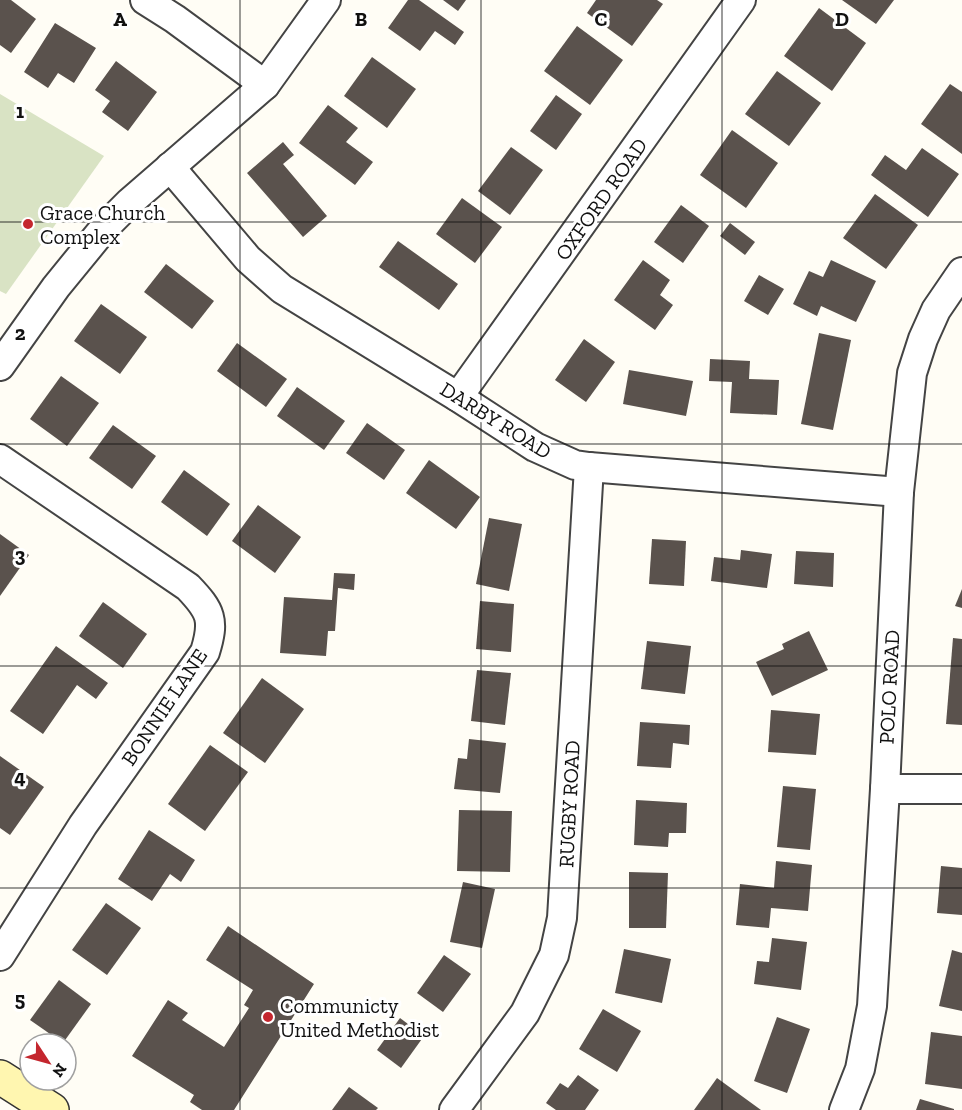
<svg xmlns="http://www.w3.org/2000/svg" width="962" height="1110" font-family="'Zilla Slab',serif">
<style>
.cemetery{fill:#d9e3c4}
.building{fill:#5a524d}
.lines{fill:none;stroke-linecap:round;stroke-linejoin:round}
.minor-casing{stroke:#444;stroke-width:32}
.secondary-casing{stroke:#333;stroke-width:36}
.minor{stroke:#fff;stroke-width:28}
.secondary{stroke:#fff6b0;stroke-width:33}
.grid{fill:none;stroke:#111;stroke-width:1.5;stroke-opacity:0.55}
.poi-dot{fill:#c4262e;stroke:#fff;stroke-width:2}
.labels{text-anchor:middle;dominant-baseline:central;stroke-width:6;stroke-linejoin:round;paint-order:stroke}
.street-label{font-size:21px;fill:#111;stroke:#fff}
.poi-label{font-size:21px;fill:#111;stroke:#fff;text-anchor:start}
.grid-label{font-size:20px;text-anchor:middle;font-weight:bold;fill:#111;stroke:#fff;stroke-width:6;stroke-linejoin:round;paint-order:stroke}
</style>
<rect width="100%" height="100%" fill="#fffdf5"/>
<polygon class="cemetery" points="0,94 104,156 6,294 0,291"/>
<g class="building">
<polygon points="0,0 11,0 36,19 11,53 0,45"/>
<polygon points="408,0 419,0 464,32 455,45 435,31 420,51 388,28"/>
<polygon points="443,0 466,0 458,11"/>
<polygon points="596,0 657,0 663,4 632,46 587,13"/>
<polygon points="842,0 894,0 876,24"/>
<polygon points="819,8 866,43 832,91 784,56"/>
<polygon points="55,23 96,48 74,83 58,73 48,88 24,72"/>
<polygon points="577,26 623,60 590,105 544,71"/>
<polygon points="372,57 416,89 387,128 344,96"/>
<polygon points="116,61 157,92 128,131 102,112 110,101 95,90"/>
<polygon points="777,71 821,103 789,146 745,114"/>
<polygon points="950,84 962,92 962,154 921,124"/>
<polygon points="556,95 582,114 556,150 530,131"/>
<polygon points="328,105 358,128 346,142 373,162 355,185 299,143"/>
<polygon points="732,130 778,163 746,208 700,175"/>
<polygon points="283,142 294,155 283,164 327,216 303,237 247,173"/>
<polygon points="511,147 543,170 510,215 478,191"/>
<polygon points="922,148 959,174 928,217 871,175 885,155 906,170"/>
<polygon points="875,194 918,225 886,269 843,238"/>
<polygon points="462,198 502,227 475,263 436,234"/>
<polygon points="681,205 709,226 683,263 654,242"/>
<polygon points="730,223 755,242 745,255 720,236"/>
<polygon points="398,241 458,284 439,310 379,267"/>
<polygon points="643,260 670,280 660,295 673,305 655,330 614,300"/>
<polygon points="831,260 876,281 856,322 821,306 817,316 793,304 809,271 823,277"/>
<polygon points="166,264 214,301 192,329 144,292"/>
<polygon points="759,275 784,289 768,315 744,301"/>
<polygon points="101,304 147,337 120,374 74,341"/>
<polygon points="819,333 851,340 833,430 801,424"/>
<polygon points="584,339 615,362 586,402 555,380"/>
<polygon points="237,343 287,379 266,407 217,371"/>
<polygon points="710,359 750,361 749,379 779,380 777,415 730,413 732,382 709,381"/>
<polygon points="629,370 693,381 686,416 623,404"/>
<polygon points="61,376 99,403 67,446 30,419"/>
<polygon points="297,387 345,421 324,450 277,416"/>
<polygon points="367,423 405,450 384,480 346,453"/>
<polygon points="113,425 156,456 132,489 89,458"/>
<polygon points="429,460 480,497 456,529 406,493"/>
<polygon points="184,470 230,504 207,536 161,502"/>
<polygon points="258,505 301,537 275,573 232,541"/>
<polygon points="489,518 522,524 509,591 476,584"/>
<polygon points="0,534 29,555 0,596"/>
<polygon points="652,539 686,541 684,586 649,584"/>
<polygon points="741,550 772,554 767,588 711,581 714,557 740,560"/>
<polygon points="796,551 834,553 833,587 794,584"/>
<polygon points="334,573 355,574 354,590 338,588 335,631 328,631 326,656 280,653 284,597 332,600"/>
<polygon points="962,589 962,608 955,606"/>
<polygon points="480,601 514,604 511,652 476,649"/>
<polygon points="103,602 147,634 123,668 79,636"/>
<polygon points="809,631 828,670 772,696 756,662 784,649 782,644"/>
<polygon points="953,638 962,639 962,725 946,724"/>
<polygon points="647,641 691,646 685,694 641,689"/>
<polygon points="56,646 108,683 96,699 77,685 43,734 10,711"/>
<polygon points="477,670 511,673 505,725 471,721"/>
<polygon points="262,678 304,709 265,763 223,733"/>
<polygon points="771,710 820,714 816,755 768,752"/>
<polygon points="640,722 690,725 689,745 673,743 671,768 637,766"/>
<polygon points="469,739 506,743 500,793 454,789 458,758 467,759"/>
<polygon points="210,745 248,772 205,831 168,804"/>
<polygon points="0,756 44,787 10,835 0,828"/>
<polygon points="783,786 816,789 810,850 777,847"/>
<polygon points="636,800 687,803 686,833 669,833 668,847 634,845"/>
<polygon points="459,810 512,811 510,872 457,871"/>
<polygon points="149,830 195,860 181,882 170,874 152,901 118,879"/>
<polygon points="776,861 812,865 808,911 771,908 769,928 736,925 740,884 774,888"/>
<polygon points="941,866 962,868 962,915 937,913"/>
<polygon points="629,872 668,873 666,928 629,928"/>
<polygon points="463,882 495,889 482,948 450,942"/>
<polygon points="106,903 141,928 107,975 72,950"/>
<polygon points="228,926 314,984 234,1110 202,1110 190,1102 194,1095 132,1056 168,1000 188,1013 182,1020 224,1047 249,1008 244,1005 253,990 206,960"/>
<polygon points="772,938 807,942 801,990 754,984 757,961 769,962"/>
<polygon points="624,949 671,959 662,1003 615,993"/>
<polygon points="952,950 962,953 962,1011 939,1006"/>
<polygon points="444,955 471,974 443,1012 417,993"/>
<polygon points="59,980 91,1004 63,1043 30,1020"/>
<polygon points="603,1009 641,1031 617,1072 579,1049"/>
<polygon points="777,1017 810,1029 787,1093 754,1081"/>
<polygon points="400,1018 424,1036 401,1068 377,1050"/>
<polygon points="931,1032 962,1036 962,1089 925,1084"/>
<polygon points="578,1075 599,1090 585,1110 556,1110 546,1103 560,1083 568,1088"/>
<polygon points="717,1078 761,1110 694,1110"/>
<polygon points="349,1087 378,1108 376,1110 332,1110"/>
<polygon points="920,1099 954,1109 954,1110 916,1110"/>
</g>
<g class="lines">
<defs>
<g id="minor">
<polyline points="145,0 175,19 265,85"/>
<polyline points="170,167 248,259 282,289 458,397 535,447 575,465 589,467 899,492"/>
<polyline points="0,366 56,287 105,227 130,202 265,85 326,0"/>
<polyline points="458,397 741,0"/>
<path d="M0,459L188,587C211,611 215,620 205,652L83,825L0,956"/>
<polyline points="885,789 962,789"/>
<polyline points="454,1110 525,1013 554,955 562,918 589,467"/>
<polyline points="844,1110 860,1069 872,1006 885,789 899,492 912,373 923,339 936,310 962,272"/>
</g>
<polyline id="secondary" points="0,1077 52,1110"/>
</defs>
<use href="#minor" class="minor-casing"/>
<use href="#secondary" class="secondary-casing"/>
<use href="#minor" class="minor"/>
<use href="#secondary" class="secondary"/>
</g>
<path class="grid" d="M240,0V1110M481,0V1110M722,0V1110M0,222H962M0,444H962M0,666H962M0,888H962"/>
<g class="poi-dot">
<circle cx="28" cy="224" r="6"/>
<circle cx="268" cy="1017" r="6"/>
</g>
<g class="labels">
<g class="street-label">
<text transform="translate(601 199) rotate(-55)">OXFORD ROAD</text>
<text transform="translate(496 420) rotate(32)">DARBY ROAD</text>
<text transform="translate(889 687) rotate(-87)">POLO ROAD</text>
<text transform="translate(164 707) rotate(-56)">BONNIE LANE</text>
<text transform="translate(569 804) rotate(-87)">RUGBY ROAD</text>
</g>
<g class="poi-label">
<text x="40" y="212">Grace Church<tspan x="40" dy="24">Complex</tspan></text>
<text x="280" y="1005">Communicty<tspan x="280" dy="24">United Methodist</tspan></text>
</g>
</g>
<g class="grid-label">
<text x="120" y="26">A</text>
<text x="361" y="26">B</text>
<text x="601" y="26">C</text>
<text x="842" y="26">D</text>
<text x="20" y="118">1</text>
<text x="20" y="340">2</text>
<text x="20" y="562">3</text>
<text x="20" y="784">4</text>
<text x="20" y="1006">5</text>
</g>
<g transform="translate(48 1062) rotate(126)"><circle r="28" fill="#ffffff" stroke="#a0a0a0" stroke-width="1.5"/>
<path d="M0-4.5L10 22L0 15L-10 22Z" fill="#c4262e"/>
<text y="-9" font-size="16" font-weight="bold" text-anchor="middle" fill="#111111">N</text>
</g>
</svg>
